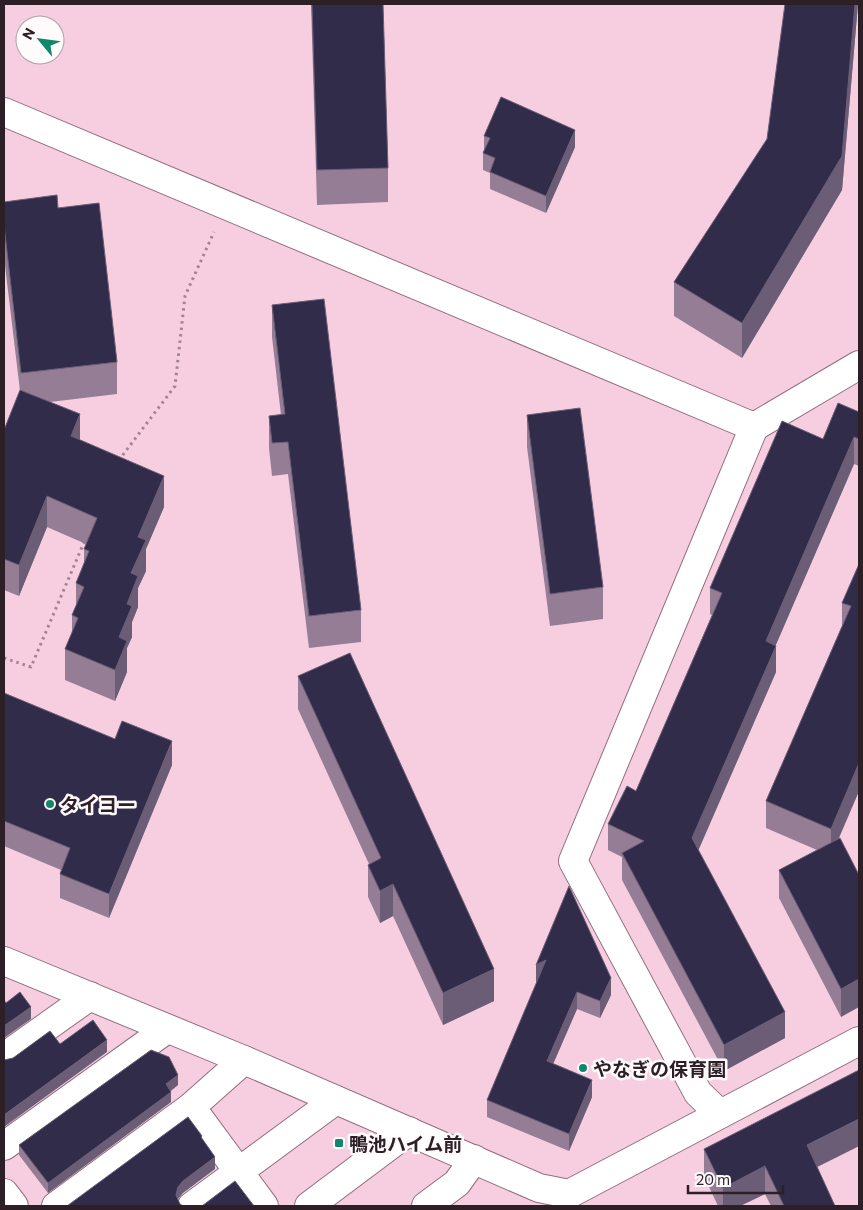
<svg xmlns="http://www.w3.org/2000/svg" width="863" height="1210" font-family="Commissioner,'Noto Sans JP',sans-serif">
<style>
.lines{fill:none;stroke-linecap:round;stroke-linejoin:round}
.minor-casing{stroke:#926d7e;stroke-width:30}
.path{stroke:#a28491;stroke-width:3;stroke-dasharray:2.5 4;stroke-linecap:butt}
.minor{stroke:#fff;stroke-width:28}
.wall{fill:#947d95}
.shaded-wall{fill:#6c5d77}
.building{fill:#302c4a;stroke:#6c5d77}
.poi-dot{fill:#0f8869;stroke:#fffafc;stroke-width:2}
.labels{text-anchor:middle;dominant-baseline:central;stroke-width:5;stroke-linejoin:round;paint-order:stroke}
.poi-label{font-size:19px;font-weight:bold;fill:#2d1f26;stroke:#fffafc;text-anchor:start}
</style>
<rect width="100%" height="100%" fill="#f7cee0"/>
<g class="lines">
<defs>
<g id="minor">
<polyline points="4,112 754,427 859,365"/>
<polyline points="4,961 244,1060 539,1188 569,1194 859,1041"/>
<polyline points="4,1057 90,996"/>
<polyline points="191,1107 264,1206"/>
<polyline points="720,1114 698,1093 573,861 754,427"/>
<polyline points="4,1146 167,1029"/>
<polyline points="4,1193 14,1206"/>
<polyline points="56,1206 191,1107 244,1060"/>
<polyline points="192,1206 336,1100"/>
<polyline points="309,1206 409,1131"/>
<polyline points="426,1206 457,1183 474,1159"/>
</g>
</defs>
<use href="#minor" class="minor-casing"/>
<g class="path">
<polyline points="120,461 122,456 175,386 185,296 214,232"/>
<polyline points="4,658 31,667 85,540"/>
</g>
<use href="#minor" class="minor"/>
</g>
<g class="wall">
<polygon points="311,4 383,4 388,168 388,202 317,205"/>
<polygon points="858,4 842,190 742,358 674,316 674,282"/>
<polygon points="484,136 575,147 546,213 490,189 490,173 483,170 483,153 484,150"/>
<polygon points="4,202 58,208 117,362 117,394 50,402 80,440 164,507 146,549 146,571 138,588 138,607 132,622 132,637 127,648 127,672 115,701 65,680 65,649 72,633 72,615 76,606 76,583 84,565 84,549 86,544 47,527 19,596 4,590 4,430 20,391 4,257"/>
<polygon points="272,305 361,610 361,642 309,648 288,474 272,476 269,448 269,416 281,415 272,337"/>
<polygon points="859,412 859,466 854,464 775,646 776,672 698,850 785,1038 724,1071 622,880 622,857 608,850 608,824 636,791 712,615 710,614 710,588 823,439"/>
<polygon points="527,415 603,587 603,619 550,626 527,447"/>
<polygon points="859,564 859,791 839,838 859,875 841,1017 779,898 779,870 817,850 766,828 766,801 842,626 842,603"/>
<polygon points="298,676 494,1001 443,1025 393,916 380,923 368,897 368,865 369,864 298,709"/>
<polygon points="4,693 172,765 109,918 60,898 60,874 61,870 4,846"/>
<polygon points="536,965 611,995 600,1018 577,1009 553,1064 592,1097 569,1151 487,1117 487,1100 537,982 536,982"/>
<polygon points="178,1085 171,1091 171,1102 48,1193 19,1155 19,1145"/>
<polygon points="859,1146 817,1167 835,1206 771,1206 765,1194 740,1206 718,1206 704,1176 704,1149"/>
</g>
<g class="shaded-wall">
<polygon points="855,4 858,4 842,190 742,358 742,323"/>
<polygon points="575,130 575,147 546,213 546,196"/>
<polygon points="80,414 80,445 71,436"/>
<polygon points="854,437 854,464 766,668 766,641"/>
<polygon points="164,476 164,507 146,549 146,571 138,588 138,607 132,622 132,637 127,648 127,672 115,701 115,670 119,637 127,604 138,537"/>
<polygon points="47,496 47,527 19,596 19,565"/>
<polygon points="776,646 776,672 692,865 692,838"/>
<polygon points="172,741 172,765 109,918 109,894"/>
<polygon points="859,763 859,791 831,856 831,829"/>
<polygon points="393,884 393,916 380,923 380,891"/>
<polygon points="546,960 546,977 536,982 536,965"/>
<polygon points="494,969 494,1001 443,1025 443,993"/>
<polygon points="611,978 611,995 600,1018 600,1001"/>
<polygon points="859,979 859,1007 841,1017 841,989"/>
<polygon points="577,992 577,1009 547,1078 547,1061"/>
<polygon points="31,1007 31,1019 4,1038 4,1026"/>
<polygon points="785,1012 785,1038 724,1071 724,1045"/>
<polygon points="107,1040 107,1052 4,1127 4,1115"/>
<polygon points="178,1075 178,1085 166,1094 166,1084"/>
<polygon points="592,1080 592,1097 569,1151 569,1134"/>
<polygon points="171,1092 171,1102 48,1193 48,1183"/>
<polygon points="859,1119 859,1146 807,1172 807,1145"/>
<polygon points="215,1157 215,1169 183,1193 178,1199 176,1195 178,1187 183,1181"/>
<polygon points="765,1166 765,1194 740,1206 723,1206 723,1188"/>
</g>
<g class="building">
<polygon points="312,4 383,4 388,168 317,170"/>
<polygon points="785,4 855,4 842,156 742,323 674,282 767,139"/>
<polygon points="501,97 575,130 546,196 490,172 495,158 483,153 490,138 484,136"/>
<polygon points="57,195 58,208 99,203 117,362 21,373 4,225 4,202"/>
<polygon points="324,299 361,610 309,616 288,442 272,443 269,416 285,414 272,305"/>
<polygon points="20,390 80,414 71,436 164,476 138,537 146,540 131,573 138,576 127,604 132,606 119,637 127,641 115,670 65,649 78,618 72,615 84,587 76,583 89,551 84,549 97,518 47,496 19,565 4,559 4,430"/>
<polygon points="838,403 859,412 859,439 854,437 766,641 776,646 692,838 785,1012 724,1045 622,853 644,841 608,824 627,786 636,791 722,593 710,588 782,421 823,439"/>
<polygon points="580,408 603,587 550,594 527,415"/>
<polygon points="859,564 859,763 831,829 766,801 851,606 842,603"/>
<polygon points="350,653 494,969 443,993 393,884 380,891 368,865 381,858 298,676"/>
<polygon points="4,693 115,739 122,721 172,741 109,894 60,874 70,848 4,821"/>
<polygon points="840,838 859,875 859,979 841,989 779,870"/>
<polygon points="569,886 611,978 600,1001 577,992 547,1061 592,1080 569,1134 487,1100 546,960 536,965"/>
<polygon points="20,992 31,1007 4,1026 4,1000 6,1003"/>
<polygon points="93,1020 107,1040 4,1115 4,1060 13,1058 50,1031 60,1044"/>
<polygon points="151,1050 169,1057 178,1075 166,1084 171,1092 48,1183 19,1145"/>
<polygon points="859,1070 859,1119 807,1145 835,1206 784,1206 765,1166 723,1188 704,1149"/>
<polygon points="188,1117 202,1136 201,1137 215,1157 183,1181 178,1187 176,1195 180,1204 183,1206 67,1206"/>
<polygon points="235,1181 254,1206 202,1206"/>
</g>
<g class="poi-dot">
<circle cx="50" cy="804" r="5"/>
<circle cx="583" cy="1068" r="5"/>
<rect x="334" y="1138" width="10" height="10" rx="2.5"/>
</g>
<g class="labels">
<g class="poi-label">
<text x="60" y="804">タイヨー</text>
<text x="593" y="1068">やなぎの保育園</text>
<text x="349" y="1143">鴨池ハイム前</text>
</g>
</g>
<rect width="863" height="1210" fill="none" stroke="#2d1f26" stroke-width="10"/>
<g transform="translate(40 40) rotate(299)"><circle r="24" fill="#fffafc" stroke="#aba2a6"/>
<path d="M0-4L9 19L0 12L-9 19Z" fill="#0f8869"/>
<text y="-8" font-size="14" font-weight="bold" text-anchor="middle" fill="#2d1f26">N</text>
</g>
<path d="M688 1185v8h95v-8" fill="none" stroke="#2d1f26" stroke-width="2.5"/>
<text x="696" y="1185" font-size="15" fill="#2d1f26" stroke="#fffafc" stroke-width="4" paint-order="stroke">20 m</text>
</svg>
